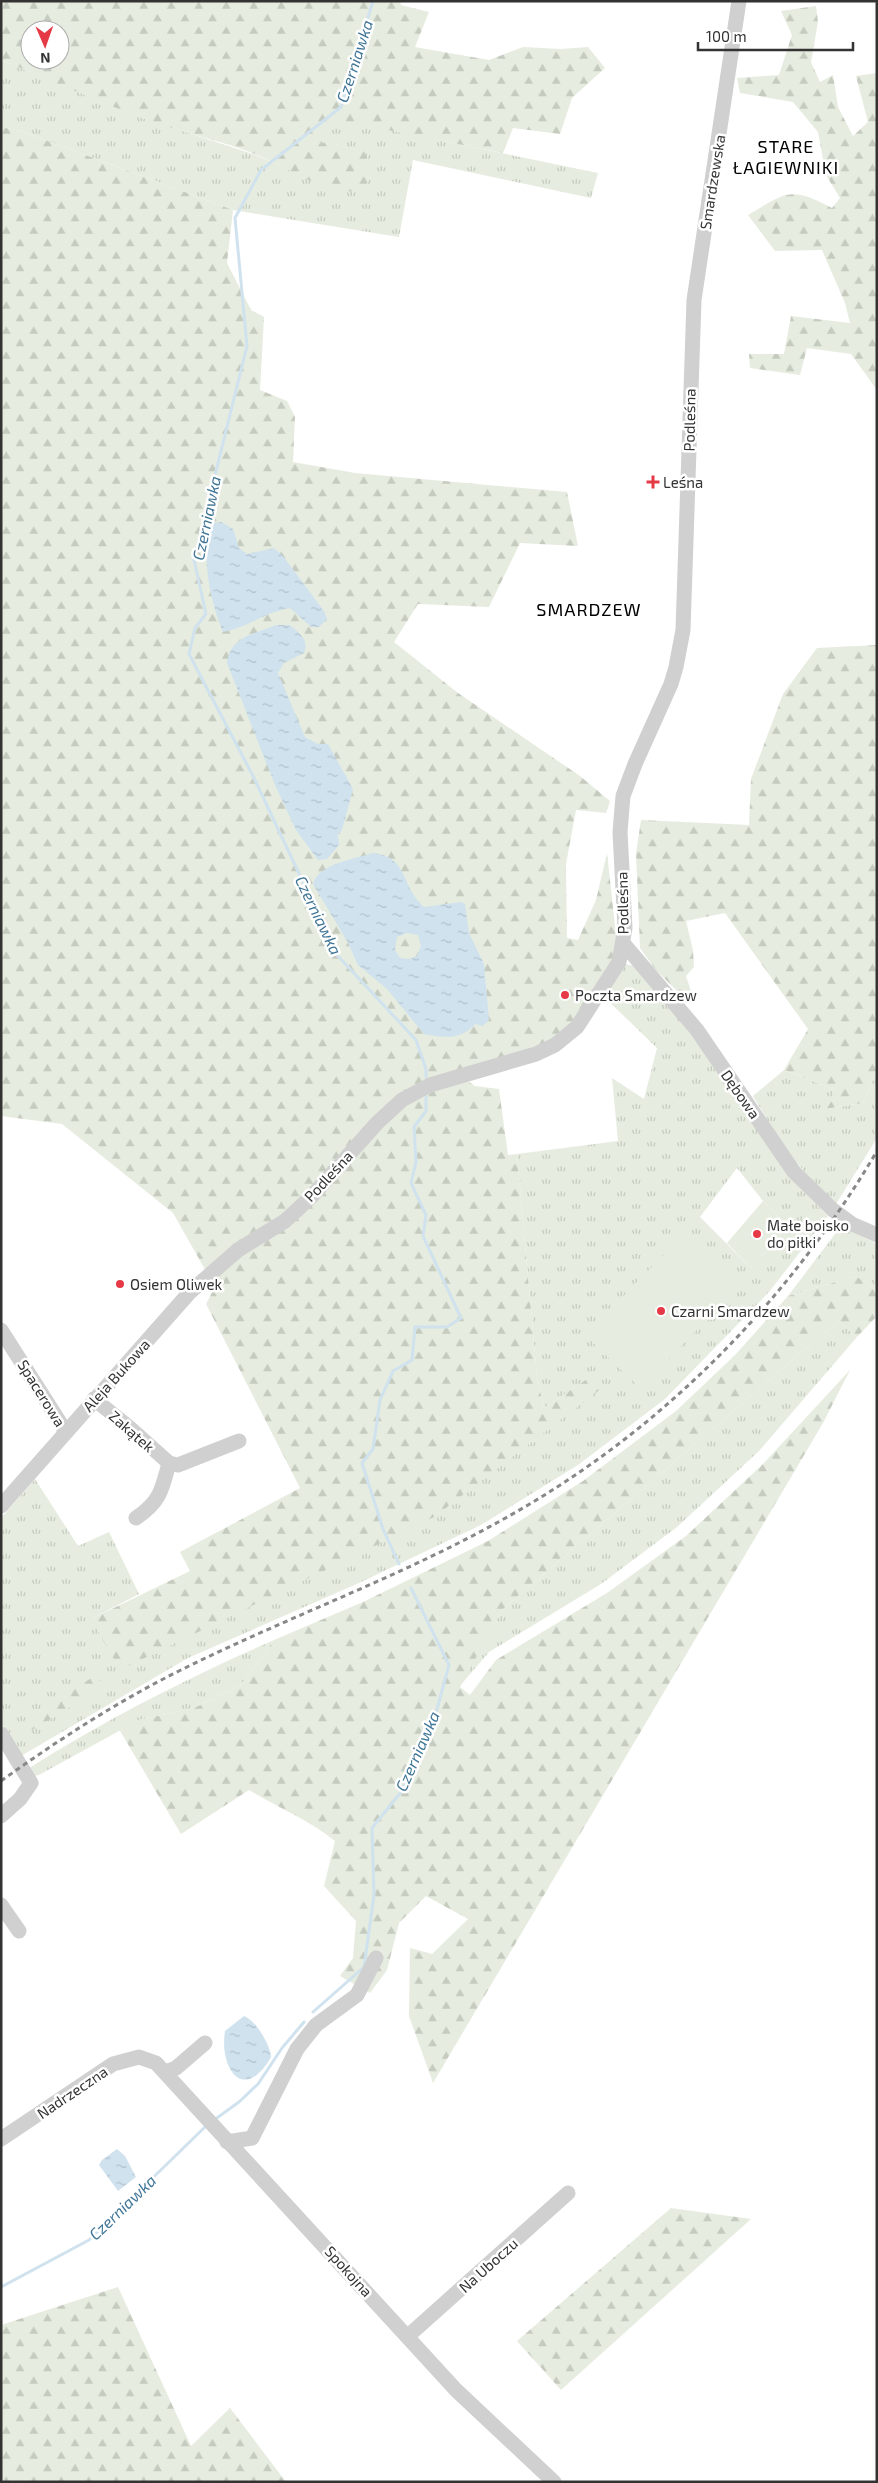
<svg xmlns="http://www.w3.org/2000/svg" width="878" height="2483" font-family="'Exo 2',sans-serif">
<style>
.grass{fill:url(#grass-tufts);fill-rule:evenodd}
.forest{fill:url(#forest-firs);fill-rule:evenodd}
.park{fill:#e6ecdf}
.water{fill:url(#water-ripples);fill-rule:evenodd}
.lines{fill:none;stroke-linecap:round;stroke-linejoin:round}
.stream{stroke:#cfe2ee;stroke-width:3}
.minor{stroke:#d0d0d0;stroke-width:15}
.rail{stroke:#888;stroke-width:3;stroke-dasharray:5 4;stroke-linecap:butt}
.poi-dot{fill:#e63946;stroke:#fff;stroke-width:2}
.labels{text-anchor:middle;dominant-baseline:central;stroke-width:5;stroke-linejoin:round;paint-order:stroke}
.street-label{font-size:15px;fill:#333;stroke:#fff}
.poi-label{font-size:15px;fill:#333;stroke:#fff;text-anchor:start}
.water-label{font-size:16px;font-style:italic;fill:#3f7597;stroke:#fff}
.quarter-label{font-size:18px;letter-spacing:1px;fill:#000;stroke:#fff}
</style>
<defs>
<pattern id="grass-tufts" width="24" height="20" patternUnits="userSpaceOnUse" patternTransform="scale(1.25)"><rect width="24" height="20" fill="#e6ecdf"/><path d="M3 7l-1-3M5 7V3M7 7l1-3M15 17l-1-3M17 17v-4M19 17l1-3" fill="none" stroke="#c6cbc0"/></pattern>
<pattern id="forest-firs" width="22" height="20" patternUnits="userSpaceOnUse" patternTransform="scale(1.25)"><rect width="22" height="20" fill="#e6ecdf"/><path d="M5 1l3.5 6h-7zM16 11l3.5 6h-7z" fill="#c6cbc0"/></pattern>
<pattern id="water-ripples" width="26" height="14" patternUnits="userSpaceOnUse" patternTransform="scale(1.25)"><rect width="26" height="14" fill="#cfe2ee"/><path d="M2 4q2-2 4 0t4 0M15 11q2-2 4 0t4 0" fill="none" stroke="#b2c2cd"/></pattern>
</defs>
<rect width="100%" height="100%" fill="#fff"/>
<g class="grass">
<polygon points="1,60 143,118 256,155 307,178 345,190 364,151 318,142 337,119 598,173 591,198 413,160 399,237 233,210 21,131 1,127"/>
<path d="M619,962L648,970L788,1176L828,1216L769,1292L665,1399L578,1465L481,1525L359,1583L188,1658L21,1756L1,1723V1518L35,1479L78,1546L109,1532L139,1594L91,1619L434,1517L590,1377L544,1408L537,1377L517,1154L618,1141L612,1078L644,1099L657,1048L600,993ZM737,1168L763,1201L788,1226L751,1268L700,1217Z"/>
<path d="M784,1070L836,1090L826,1109L863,1103L877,1070V1138L836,1204C800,1173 777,1136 753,1096Z"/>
<polygon points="841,1226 877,1244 877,1291 856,1276 788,1296"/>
<polygon points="838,1321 857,1337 759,1451 677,1527 601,1584 489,1652 459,1687 502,1610"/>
<path d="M274,1640L241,1685L194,1708L139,1720L39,1775L33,1776L29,1768C107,1719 189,1677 274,1640Z"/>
</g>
<g class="forest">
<path d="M1,1H400L401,5L429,12L415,47L489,60L523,47L561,49L588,47L605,68L572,98L560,134L513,128L503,153L337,120L319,142L365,151C368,162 374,188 357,191C328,195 283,166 257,155C220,140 179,132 142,118C94,100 48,79 1,60ZM30,30H60V60H30Z"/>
<path d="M816,6L818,22L811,62L820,82L833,75L838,107L853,136L868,122L856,76L877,73V390L851,354L807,348L800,375L750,368L749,354H784L791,316L850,323L845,303L822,250L775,251L748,215C787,192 790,186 832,208L840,198L826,175L818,132L793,102L740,93L737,78L779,75L792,35L781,11Z"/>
<polygon points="1,127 21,131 233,210 227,263 251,310 264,317 260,390 287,401 295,417 293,462 355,473 567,492 578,546 520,543 489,607 418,604 394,642 458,693 580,776 610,801 606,813 576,810 566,864 567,938 578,940 596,900 607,853 619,962 565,1038 461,1076 475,1086 499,1089 508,1155 517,1154 537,1377 544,1408 590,1377 602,1388 434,1517 120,1670 91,1619 190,1571 180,1552 300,1488 206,1304 215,1287 173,1213 62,1124 1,1116"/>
<polygon points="877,645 877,1070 863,1103 825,1109 836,1090 784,1070 808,1029 725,913 686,921 693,950 694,967 686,976 693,997 688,1002 655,969 640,948 636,853 641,820 749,825 751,779 783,694 817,648"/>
<path d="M856,1276L877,1291V1316L857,1337L838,1321L502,1610L460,1687L470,1695L496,1660L607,1593L686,1536L763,1464L850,1370L823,1423L433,2083L409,2016L410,1948L432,1954L468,1919L426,1896L399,1923L387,1970L370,1993L340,1976L353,1958L356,1921L324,1886L335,1841C311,1821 277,1807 249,1790L181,1834L119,1729L139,1720L194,1708L241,1685L274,1640L363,1602L488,1541L583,1481L676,1411L735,1355L788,1296Z"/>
<polygon points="96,1675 104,1687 27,1733 19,1724"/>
<polygon points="671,2208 751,2219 561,2390 517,2341"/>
<polygon points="118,2287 191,2446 230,2408 286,2482 1,2482 1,2325"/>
</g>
<g class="park">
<polygon points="763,1201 788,1226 751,1268 727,1243"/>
<polygon points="683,1235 738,1288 640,1388 585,1335"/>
</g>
<g class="water">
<path d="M221,522L233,529L239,548L247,554L274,548L283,556L324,611L327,619L319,627H311L290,608C265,612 247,628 223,632C210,602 200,554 212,523Z"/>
<path d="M276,625H290C300,634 309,639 304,653L284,663L278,673L305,737L318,744H328L353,789L342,830L338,835L339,845L327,859L318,860L296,830L275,785L227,663C230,637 254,634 276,625Z"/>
<path d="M373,853C409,857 400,886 424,907L461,902L465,904L469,933L484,964L489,1020L483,1026L475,1024C463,1040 443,1038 424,1034L387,989L358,965L347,941L313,884C318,864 355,859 373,853ZM407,933L418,935L421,946L417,956L410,959L400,958L395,950L397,937Z"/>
<path d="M244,2016C256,2021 270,2044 271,2057C244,2104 219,2069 225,2031Z"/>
<polygon points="117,2149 125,2156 136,2177 118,2191 99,2165 102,2160"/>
</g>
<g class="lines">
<g class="stream">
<polyline points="373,1 341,107 261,170 235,218 247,346 194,560 206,614 195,628 189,654 253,776 338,956 416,1040 426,1069 426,1077"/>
<polyline points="399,1564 383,1529 362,1463 373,1449 380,1400 393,1371 412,1360 415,1327 447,1327 461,1318 423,1236 426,1215 411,1183 416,1162 414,1127 426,1111 426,1097"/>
<polyline points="313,2012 364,1967 374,1895 372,1828 401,1792 434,1720 449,1665 411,1588"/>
<polyline points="214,2120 239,2102 258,2084 282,2048 304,2022"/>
<polyline points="1,2287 89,2240 206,2126"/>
</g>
<g class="minor">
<polyline points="623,943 697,1030 794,1172 833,1210 852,1224 877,1235"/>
<polyline points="1,1330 66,1432"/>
<path d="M94,1399L130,1428L169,1463C162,1490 160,1502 136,1518"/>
<polyline points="169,1463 178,1465 239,1441"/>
<polyline points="1,1506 190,1292 238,1250 285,1221 312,1196 377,1123 402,1100 430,1085 536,1054 555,1045 577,1027 619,962 625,928 620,832 623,796 635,764 671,684 676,667 683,630 694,300 739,1"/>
<polyline points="1,1734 31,1783 20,1799 1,1816"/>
<polyline points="1,1905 19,1931"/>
<polyline points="165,2072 176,2068 205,2043"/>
<polyline points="1,2139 113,2064 139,2057 156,2063 456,2390 554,2482"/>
<polyline points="227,2142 252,2138 297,2049 316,2025 357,1995 376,1958"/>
<polyline points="408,2336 568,2193"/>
</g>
<path class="rail" d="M1,1781C61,1738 123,1698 189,1666C295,1614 407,1574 509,1516C662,1430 788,1302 877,1151"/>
</g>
<g class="poi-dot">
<path d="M650.5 474.5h5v5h5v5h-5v5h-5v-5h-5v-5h5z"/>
<circle cx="565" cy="995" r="5"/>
<circle cx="757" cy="1234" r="5"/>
<circle cx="120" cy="1284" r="5"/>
<circle cx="661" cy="1311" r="5"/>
</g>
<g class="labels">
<g class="street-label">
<text transform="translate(712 182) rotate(-81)">Smardzewska</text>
<text transform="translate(689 420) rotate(-89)">Podleśna</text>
<text transform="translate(622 903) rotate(-91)">Podleśna</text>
<text transform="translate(741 1094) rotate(55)">Dębowa</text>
<text transform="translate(328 1176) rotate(-47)">Podleśna</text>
<text transform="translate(116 1375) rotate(-48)">Aleja Bukowa</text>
<text transform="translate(42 1393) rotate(58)">Spacerowa</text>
<text transform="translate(132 1431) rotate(41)">Zakątek</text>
<text transform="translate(72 2092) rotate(-34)">Nadrzeczna</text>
<text transform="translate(488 2265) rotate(-42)">Na Uboczu</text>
<text transform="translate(349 2271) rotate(48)">Spokojna</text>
</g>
<g class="poi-label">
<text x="663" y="482">Leśna</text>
<text x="575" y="995">Poczta Smardzew</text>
<text x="767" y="1225">Małe boisko<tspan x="767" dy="17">do piłki</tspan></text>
<text x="130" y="1284">Osiem Oliwek</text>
<text x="671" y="1311">Czarni Smardzew</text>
</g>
<g class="water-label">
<text transform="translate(354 61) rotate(-72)">Czerniawka</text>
<text transform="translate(206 518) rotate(-78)">Czerniawka</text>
<text transform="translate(319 915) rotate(64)">Czerniawka</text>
<text transform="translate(417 1751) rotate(-66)">Czerniawka</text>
<text transform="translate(122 2207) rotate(-44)">Czerniawka</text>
</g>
<g class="quarter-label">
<text x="786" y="146">STARE<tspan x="786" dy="21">ŁAGIEWNIKI</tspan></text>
<text x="589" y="609">SMARDZEW</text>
</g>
</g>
<rect width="878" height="2483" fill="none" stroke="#333333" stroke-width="5"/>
<g transform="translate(45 45) rotate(178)"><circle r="24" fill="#ffffff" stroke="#adadad"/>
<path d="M0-4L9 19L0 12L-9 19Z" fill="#e63946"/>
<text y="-8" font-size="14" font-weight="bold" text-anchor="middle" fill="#333333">N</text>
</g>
<path d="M698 42v8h155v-8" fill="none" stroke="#333333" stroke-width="2.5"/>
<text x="706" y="42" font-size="15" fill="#333333" stroke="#ffffff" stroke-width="4" paint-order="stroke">100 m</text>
</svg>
